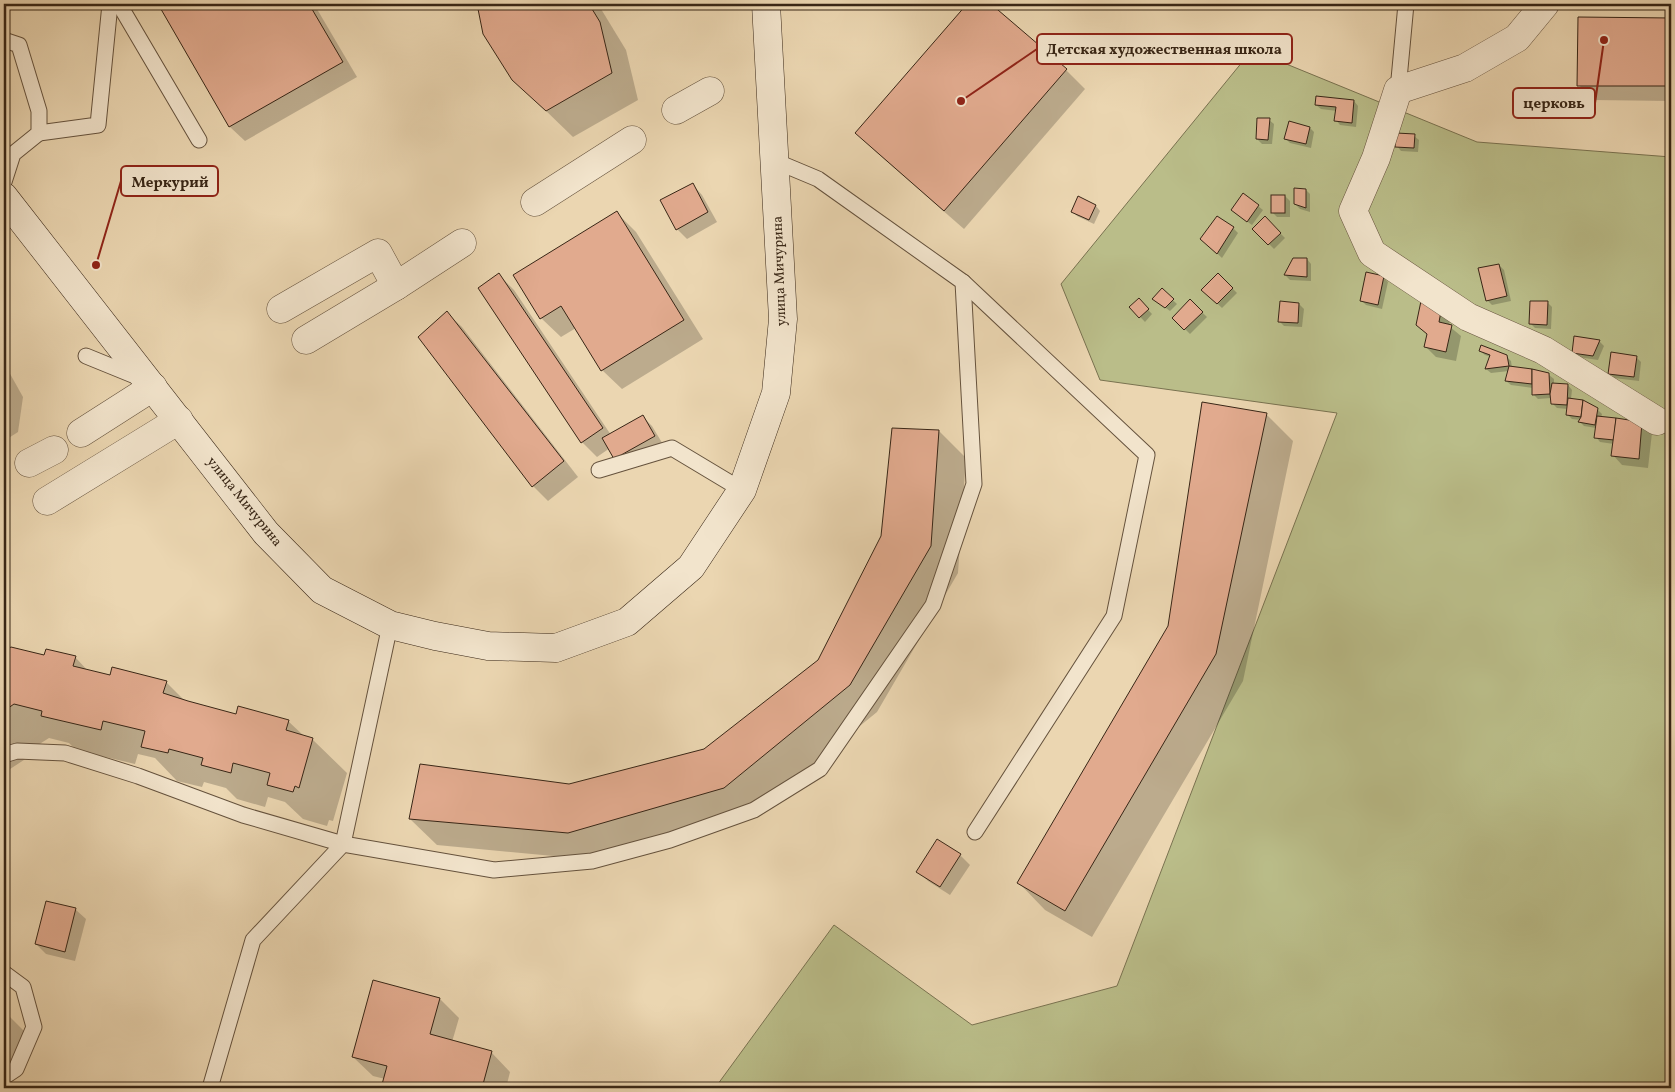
<svg xmlns="http://www.w3.org/2000/svg" width="1675" height="1092" font-family="Vollkorn,serif">
<style>
.green{fill:#babd89;stroke:#797250}
.shadow{fill:#0003}
.building{fill:#e1aa8e;stroke:#382616}
.lines{fill:none;stroke-linecap:round;stroke-linejoin:round}
.lane-casing{stroke:#65523d;stroke-width:17}
.street-casing{stroke:#65523d;stroke-width:29}
.secondary-casing{stroke:#382616;stroke-width:29}
.lane{stroke:#f2e4cc;stroke-width:15}
.street{stroke:#f2e4cc;stroke-width:28}
.secondary{stroke:#f2e4cc;stroke-width:28}
.labels{text-anchor:middle;dominant-baseline:central;stroke-width:5;stroke-linejoin:round;paint-order:stroke}
.street-label{font-size:14px;fill:#382616;stroke:#f2e4cc}
.leader{fill:none;stroke:#8f2418;stroke-width:2}
.callout-dot{fill:#8f2418;stroke:#f2e4cc;stroke-width:2}
.callout{fill:#f2e4cc;stroke:#8f2418;stroke-width:2}
.callout-label{font-size:15px;text-anchor:middle;font-weight:bold;fill:#382616}
</style>
<rect width="100%" height="100%" fill="#ebd6b1"/>
<filter id="stains"><feTurbulence type="fractalNoise" baseFrequency=".004" numOctaves="4"/><feColorMatrix values="0 0 0 0 .2 0 0 0 0 .09 0 0 0 0 .02 0 0 0 .5 -.17"/></filter>
<radialGradient id="worn" r=".72"><stop offset=".6" stop-color="#630" stop-opacity="0"/><stop offset="1" stop-color="#630" stop-opacity=".3"/></radialGradient>
<polygon class="green" points="1252,50 1477,142 1671,157 1671,1088 715,1088 834,925 972,1025 1117,986 1337,413 1100,380 1061,284"/>
<g class="shadow">
<polygon points="159,4 314,4 357,77 245,141 230,127"/>
<polygon points="479,4 598,4 626,50 638,100 573,137 513,79 485,33"/>
<polygon points="968,4 990,4 1066,70 1085,89 964,229 876,152 856,133"/>
<polygon points="1579,19 1671,19 1671,101 1593,100 1579,85"/>
<polygon points="1354,101 1358,106 1356,127 1340,125 1336,120 1337,111 1321,109 1316,105"/>
<polygon points="1269,120 1274,124 1272,144 1262,144 1257,139"/>
<polygon points="1310,128 1314,132 1311,148 1290,143 1286,139"/>
<polygon points="1414,136 1419,140 1418,152 1401,151 1397,146"/>
<polygon points="693,185 702,195 717,222 687,239 677,229"/>
<polygon points="1306,190 1310,194 1310,212 1300,209 1295,204"/>
<polygon points="1285,196 1290,201 1290,217 1277,217 1272,212"/>
<polygon points="1078,198 1096,206 1100,211 1094,224 1077,216 1072,211"/>
<polygon points="1258,206 1263,210 1252,225 1237,214"/>
<polygon points="616,212 636,232 703,339 622,389 602,370 576,328 561,337 541,318"/>
<polygon points="1265,218 1285,238 1274,249 1254,229"/>
<polygon points="1233,228 1238,233 1222,258 1206,243"/>
<polygon points="1294,259 1307,259 1311,264 1311,281 1290,280 1285,275"/>
<polygon points="1499,265 1504,270 1511,301 1492,305 1487,300"/>
<polygon points="1218,274 1237,293 1222,308 1203,290"/>
<polygon points="499,275 514,290 611,435 643,417 652,426 664,446 625,468 610,448 597,457 582,442"/>
<polygon points="1383,277 1388,282 1382,309 1366,305 1361,300"/>
<polygon points="1162,290 1177,304 1170,311 1153,299"/>
<polygon points="1139,300 1152,314 1145,322 1131,307"/>
<polygon points="1190,301 1207,317 1190,334 1174,318"/>
<polygon points="1422,303 1451,317 1449,326 1461,336 1456,361 1436,357 1426,347 1428,335 1418,325"/>
<polygon points="1548,303 1552,307 1551,329 1535,328 1530,323"/>
<polygon points="1299,304 1304,309 1302,327 1284,326 1279,321"/>
<polygon points="447,313 462,327 578,477 548,501 533,486"/>
<polygon points="1599,341 1604,346 1598,360 1578,357 1573,352"/>
<polygon points="1480,351 1506,356 1511,361 1512,368 1549,375 1554,379 1554,384 1568,385 1572,390 1571,399 1597,409 1602,414 1601,418 1642,423 1652,433 1648,468 1622,465 1613,455 1614,444 1600,442 1596,437 1596,428 1584,426 1580,422 1581,420 1572,419 1567,414 1568,409 1557,408 1552,403 1551,398 1538,399 1533,394 1533,388 1511,385 1506,381 1509,371 1491,373 1486,369 1491,357 1485,355"/>
<polygon points="1636,357 1641,362 1639,381 1614,378 1610,373"/>
<polygon points="4,363 23,397 18,432 4,441"/>
<polygon points="1266,414 1293,441 1243,681 1092,937 1045,910 1019,883 1169,626"/>
<polygon points="939,431 966,458 958,573 877,712 751,815 596,860 437,845 410,819 569,785 705,750 819,661"/>
<polygon points="11,648 45,657 75,657 89,672 111,677 166,682 185,701 236,715 288,721 304,736 312,739 347,773 333,821 329,820 327,826 303,819 285,802 268,797 265,807 237,799 226,788 204,782 202,787 177,781 155,758 138,754 135,764 76,750 69,743 49,738 27,752 30,756 4,773 4,652"/>
<polygon points="960,855 970,865 950,895 928,881 918,871"/>
<polygon points="47,902 76,910 86,919 75,961 46,954 36,944"/>
<polygon points="440,999 459,1018 452,1042 491,1052 510,1072 506,1088 382,1088 385,1079 373,1076 353,1057"/>
<polygon points="4,1011 25,1032 8,1088 4,1088"/>
</g>
<g class="building">
<polygon points="158,4 309,4 343,62 229,127"/>
<polygon points="477,4 589,4 600,22 612,73 546,111 512,80 483,34"/>
<polygon points="967,4 991,4 1067,69 944,211 855,133"/>
<polygon points="1578,17 1671,18 1671,86 1577,86"/>
<polygon points="1316,96 1354,100 1352,123 1334,121 1336,107 1315,105"/>
<polygon points="1257,118 1270,118 1268,140 1256,139"/>
<polygon points="1289,121 1310,127 1306,144 1284,139"/>
<polygon points="1396,133 1415,134 1414,148 1395,147"/>
<polygon points="693,183 708,212 676,230 660,200"/>
<polygon points="1294,188 1306,189 1306,208 1294,204"/>
<polygon points="1243,193 1259,205 1247,222 1231,210"/>
<rect x="1271" y="195" width="14" height="18"/>
<polygon points="1078,196 1096,205 1089,220 1071,212"/>
<polygon points="617,211 684,320 601,371 561,306 540,319 513,275"/>
<polygon points="1217,216 1234,227 1217,254 1200,239"/>
<polygon points="1265,216 1281,233 1268,245 1252,229"/>
<polygon points="1293,258 1307,258 1307,277 1284,275"/>
<polygon points="1499,264 1507,296 1486,301 1478,268"/>
<polygon points="1366,272 1384,276 1378,305 1360,301"/>
<polygon points="499,273 603,428 581,443 478,288"/>
<polygon points="1218,273 1233,288 1217,304 1201,290"/>
<polygon points="1162,288 1174,299 1165,308 1152,299"/>
<polygon points="1139,298 1149,309 1139,318 1129,307"/>
<polygon points="1190,299 1203,312 1184,330 1172,318"/>
<polygon points="1280,301 1299,303 1298,323 1278,322"/>
<polygon points="1421,301 1442,306 1439,322 1452,325 1446,352 1424,347 1427,334 1416,325"/>
<polygon points="1530,301 1548,301 1547,325 1529,324"/>
<polygon points="447,311 564,461 532,487 418,337"/>
<polygon points="1574,336 1600,340 1593,356 1572,353"/>
<polygon points="1481,345 1507,355 1509,366 1485,369 1490,355 1479,351"/>
<polygon points="1611,352 1637,356 1634,377 1608,374"/>
<polygon points="1509,366 1532,369 1532,384 1505,381"/>
<polygon points="1532,369 1549,373 1550,394 1532,395"/>
<polygon points="4,372 9,381 4,417"/>
<polygon points="1552,383 1568,384 1567,405 1551,404 1550,394"/>
<polygon points="1568,398 1583,400 1581,417 1566,415"/>
<polygon points="1583,400 1598,408 1595,425 1578,422 1581,417"/>
<polygon points="1202,402 1267,413 1216,654 1065,911 1017,883 1168,626"/>
<polygon points="643,415 655,436 614,459 602,438"/>
<polygon points="1597,416 1616,418 1614,440 1594,438"/>
<polygon points="1616,418 1642,422 1639,459 1611,456"/>
<polygon points="892,428 939,430 931,546 850,685 724,788 568,833 409,819 420,764 569,784 704,749 818,660 881,536"/>
<polygon points="11,647 44,655 46,649 76,656 73,666 110,675 112,667 167,681 163,693 188,701 236,714 238,706 289,720 286,730 313,738 299,788 295,786 293,792 267,785 270,773 233,763 231,773 201,765 203,758 169,749 168,753 141,747 145,731 103,721 101,730 41,716 42,711 14,704 4,711 4,651"/>
<polygon points="937,839 961,854 940,887 916,872"/>
<polygon points="46,901 76,908 65,952 35,944"/>
<polygon points="373,980 440,998 430,1034 492,1051 482,1088 381,1088 387,1066 352,1057"/>
</g>
<g class="lines">
<defs>
<g id="lane">
<polyline points="119,4 199,140"/>
<polyline points="4,40 19,45 39,111 39,133 13,154 4,182"/>
<polyline points="1398,90 1406,4"/>
<polyline points="39,133 98,125 110,4"/>
<polyline points="963,282 1147,455 1114,616 975,832"/>
<polyline points="86,356 140,378"/>
<polyline points="599,470 672,448 742,490"/>
<polyline points="4,755 17,751 65,753 138,776 243,815 343,844 494,870 592,861 670,840 754,810 820,769 933,605 974,484 963,282 818,179 775,161"/>
<polyline points="4,973 23,987 34,1027 16,1069 4,1077"/>
<polyline points="210,1088 253,940 343,844 390,625"/>
</g>
<g id="street">
<polyline points="1545,4 1517,38 1465,68 1398,90 1376,158 1353,211 1372,253 1468,317 1543,350 1657,421"/>
<polyline points="676,110 710,91"/>
<polyline points="535,202 632,140"/>
<polyline points="396,286 462,243"/>
<polyline points="281,309 378,253 396,286 306,340"/>
<polyline points="81,433 153,387"/>
<polyline points="29,463 54,450"/>
<polyline points="47,501 179,420"/>
</g>
<polyline id="secondary" points="4,197 266,533 322,590 390,625 435,636 488,646 556,648 627,622 691,567 742,490 776,393 783,319 766,4"/>
</defs>
<use href="#lane" class="lane-casing"/>
<use href="#street" class="street-casing"/>
<use href="#secondary" class="secondary-casing"/>
<use href="#lane" class="lane"/>
<use href="#street" class="street"/>
<use href="#secondary" class="secondary"/>
</g>
<g class="labels">
<g class="street-label">
<text transform="translate(780 271) rotate(-92)">улица Мичурина</text>
<text transform="translate(244 502) rotate(51)">улица Мичурина</text>
</g>
</g>
<path class="leader" d="M961 101L1037 49M1604 40L1595 103M96 265L121 181"/>
<g class="callout-dot">
<circle cx="961" cy="101" r="5"/>
<circle cx="1604" cy="40" r="5"/>
<circle cx="96" cy="265" r="5"/>
</g>
<g class="callout">
<rect x="1037" y="34" width="255" height="30" rx="5"/>
<rect x="1513" y="88" width="82" height="30" rx="5"/>
<rect x="121" y="166" width="97" height="30" rx="5"/>
</g>
<g class="callout-label">
<text x="1164" y="54">Детская художественная школа</text>
<text x="1554" y="108">церковь</text>
<text x="170" y="187">Меркурий</text>
</g>
<rect width="1675" height="1092" fill="none" stroke="#ebd6b1" stroke-width="20"/>
<rect x="5" y="5" width="1665" height="1082" fill="none" stroke="#382616" stroke-width="2.5"/>
<rect x="10" y="10" width="1655" height="1072" fill="none" stroke="#382616"/>
<rect width="100%" height="100%" filter="url(#stains)"/>
<rect width="100%" height="100%" fill="url(#worn)"/>
</svg>
